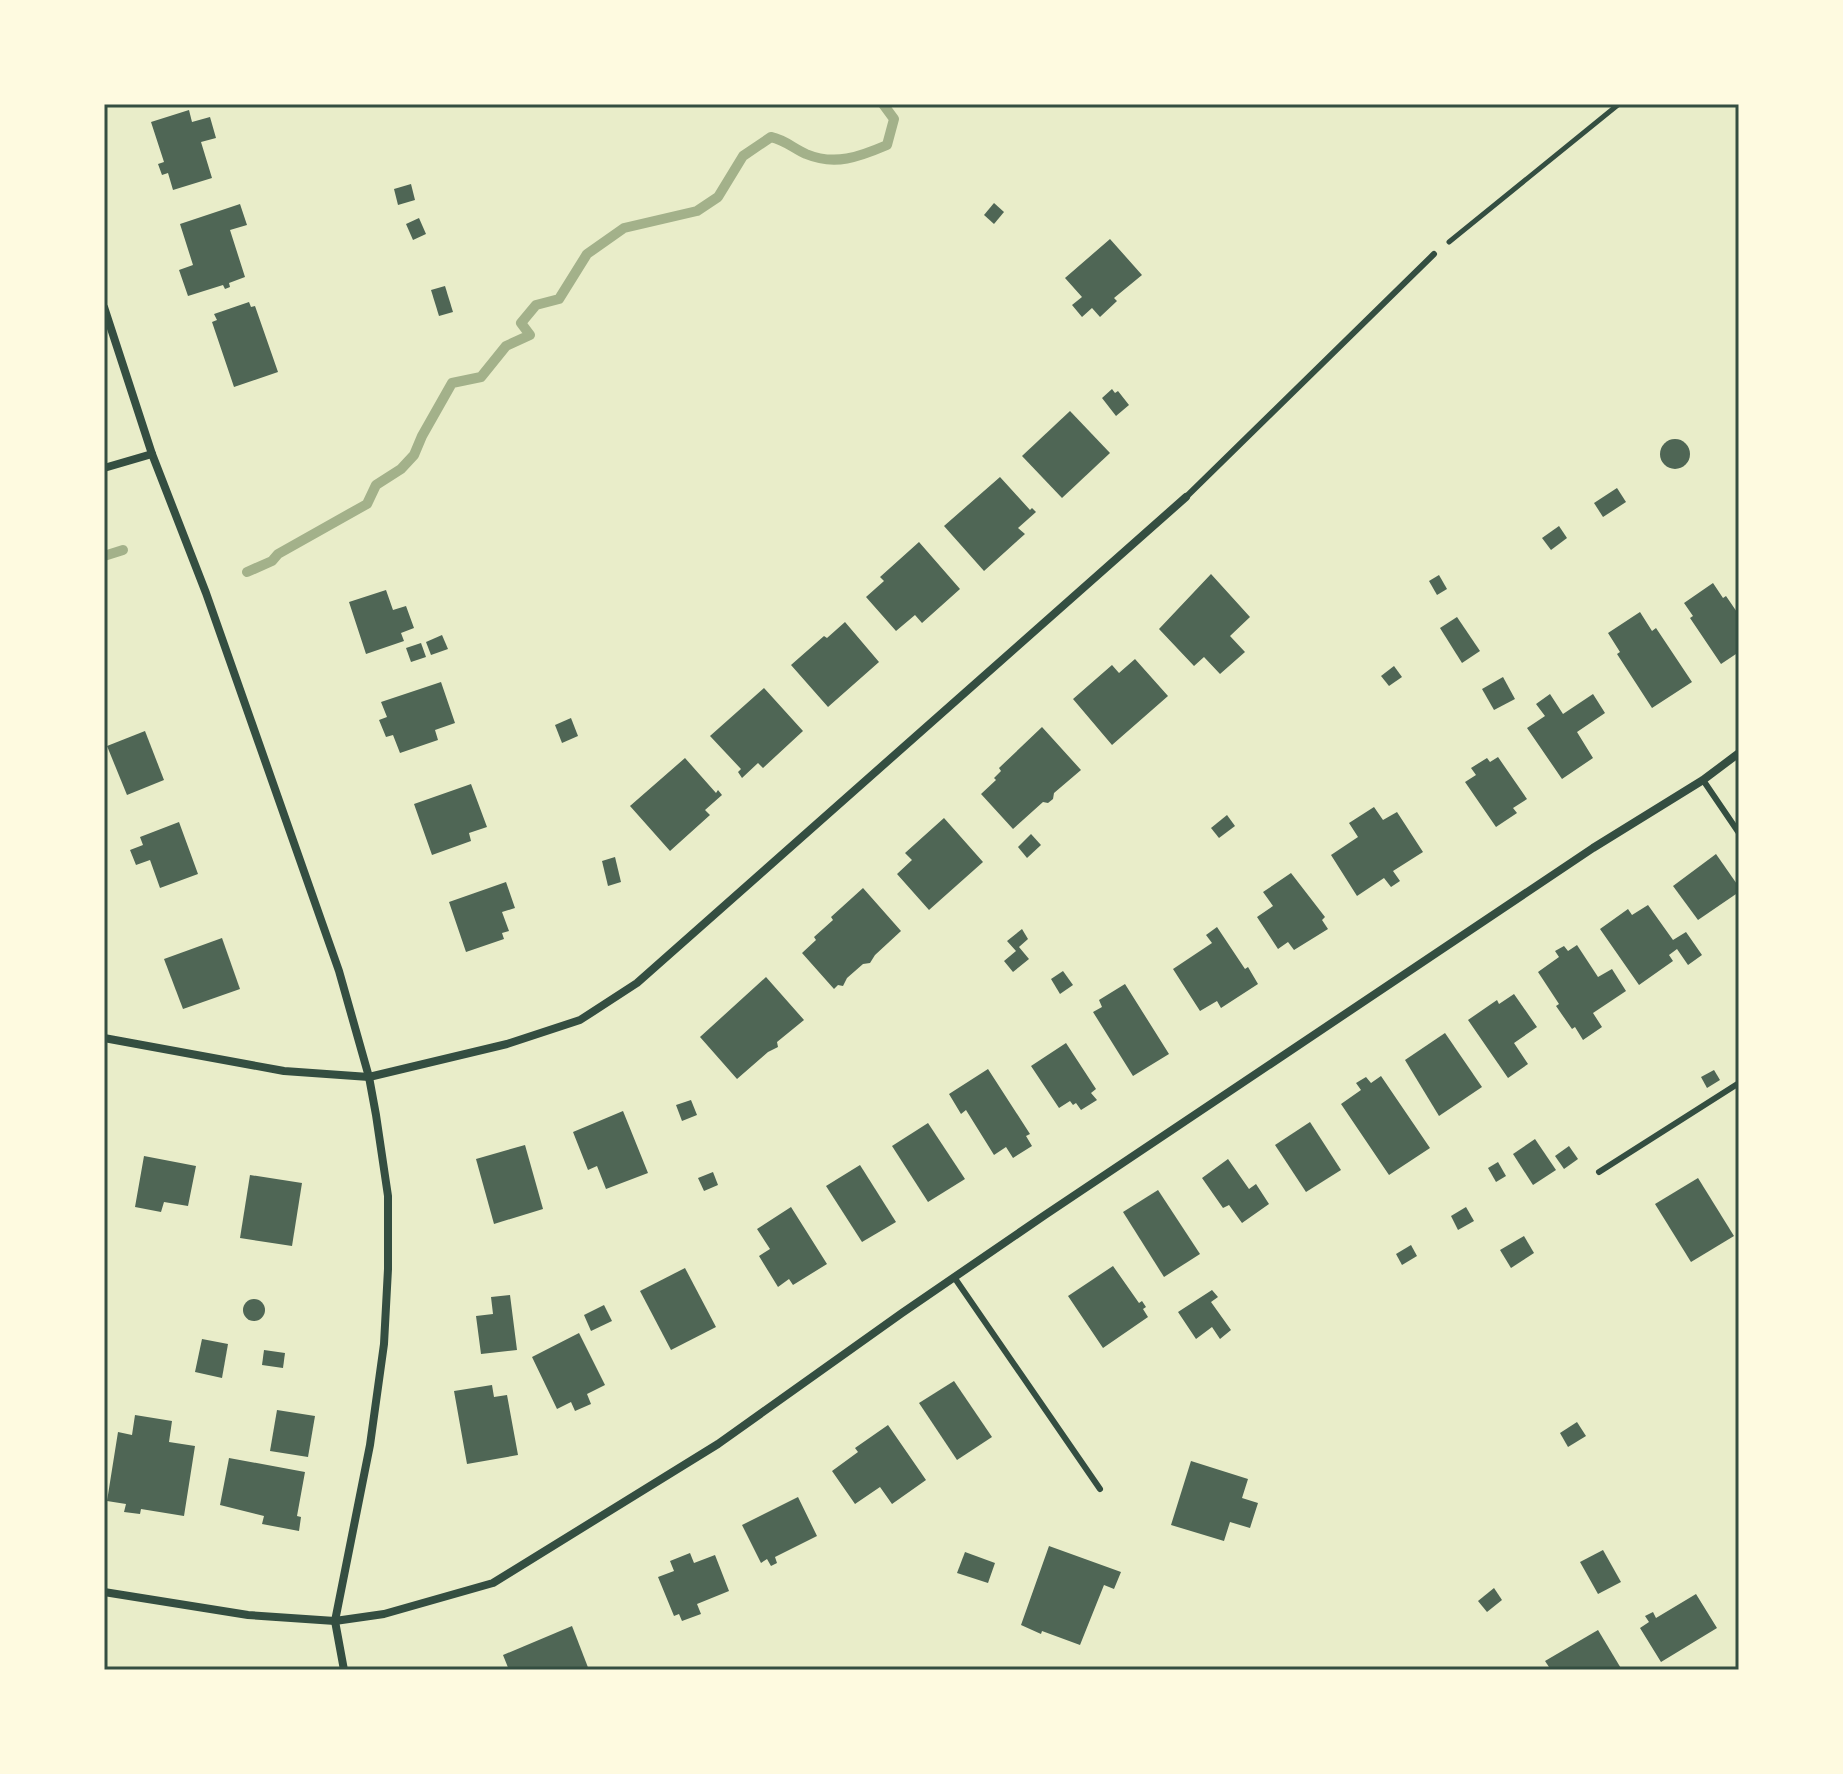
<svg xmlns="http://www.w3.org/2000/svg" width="1843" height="1774" font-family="'PT Sans',sans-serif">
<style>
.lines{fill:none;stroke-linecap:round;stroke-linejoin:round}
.stream{stroke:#a3b18a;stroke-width:10}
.building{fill:#4f6655}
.path{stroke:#344e41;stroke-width:5}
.service{stroke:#344e41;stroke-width:6}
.minor{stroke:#344e41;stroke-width:8}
.neatline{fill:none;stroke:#344e41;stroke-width:3}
</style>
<rect width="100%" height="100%" fill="#e9edc9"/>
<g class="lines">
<g class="stream">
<polyline points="104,556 123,550"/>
<path d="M247,572L272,561L278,554L367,504L376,485L401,469L414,455L422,436L452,383L481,377L506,346L530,335L521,323L536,305L559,299L587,254L624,228L697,211L718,197L743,156L771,137C785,140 793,148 806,154C835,166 859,157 887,145L894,119L883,104"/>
</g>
</g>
<g class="building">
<polygon points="189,110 192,122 210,117 216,138 201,142 212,178 173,190 168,173 162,175 158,164 164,162 151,122"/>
<polygon points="411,184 415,200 398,205 394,189"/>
<polygon points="994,203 1004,212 994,224 984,215"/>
<polygon points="240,204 247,225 230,230 245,277 229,283 230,287 225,289 223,285 188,296 179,270 193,265 180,224"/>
<polygon points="419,218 426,234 413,240 406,224"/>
<polygon points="1110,239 1142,275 1114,298 1117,301 1100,317 1092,308 1082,317 1072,305 1082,297 1065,278"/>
<polygon points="445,286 453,312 439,316 431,290"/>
<polygon points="249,302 251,307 255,306 278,372 234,387 212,322 217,320 214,314"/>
<polygon points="1112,389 1115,393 1118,391 1129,405 1116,416 1102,398"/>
<polygon points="1070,411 1110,453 1062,498 1022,456"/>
<circle cx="1675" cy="454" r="15"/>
<polygon points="1000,477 1030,510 1032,508 1036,512 1018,528 1025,534 984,571 944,526"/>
<polygon points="1617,488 1626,502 1603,517 1594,503"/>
<polygon points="1559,526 1567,538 1551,550 1542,538"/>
<polygon points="919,542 960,589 922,623 915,615 896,631 866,597 884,581 880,577"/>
<polygon points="1211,574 1250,617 1230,636 1245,652 1220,674 1204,657 1194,666 1159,629"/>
<polygon points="1439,575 1447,589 1437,595 1429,581"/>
<polygon points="1713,583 1723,598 1726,596 1739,615 1739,652 1721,664 1690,618 1693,616 1684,603"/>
<polygon points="386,590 393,610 406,606 414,628 401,633 404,641 366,654 349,602"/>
<polygon points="1640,612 1652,631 1656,628 1692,682 1652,708 1617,654 1620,652 1608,633"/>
<polygon points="1457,617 1480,651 1462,663 1440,628"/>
<polygon points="845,622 879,662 828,707 791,665 824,636 827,638"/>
<polygon points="442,635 448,649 431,655 426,642"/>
<polygon points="421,643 426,657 411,662 406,648"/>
<polygon points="1135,659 1168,696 1112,745 1073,699 1112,665 1119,673"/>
<polygon points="1394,666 1402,677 1389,686 1381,676"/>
<polygon points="1503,677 1515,699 1494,710 1482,689"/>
<polygon points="441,682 455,723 435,730 438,740 400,753 393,735 386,737 379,720 387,717 381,702"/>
<polygon points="764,688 803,731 763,768 758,763 742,778 738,772 741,769 710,736"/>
<polygon points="1550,694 1563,714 1593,694 1605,713 1577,732 1593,758 1562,779 1527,728 1545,716 1536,704"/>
<polygon points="571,718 578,736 562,743 555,725"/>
<polygon points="1042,727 1081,770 1054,793 1053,799 1048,803 1043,802 1013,829 981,794 996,780 994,778 1001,771 999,768"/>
<polygon points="145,731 164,780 127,795 107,746"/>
<polygon points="1498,757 1527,799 1513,808 1517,813 1496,827 1465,782 1476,775 1471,768 1487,758 1490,762"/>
<polygon points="685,758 716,793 718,790 722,795 705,810 710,815 670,851 630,806"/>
<polygon points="471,784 487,827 469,833 471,841 432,855 414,804"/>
<polygon points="1374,807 1383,820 1397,812 1423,852 1393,871 1400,881 1391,887 1384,878 1357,896 1331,855 1358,837 1349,823"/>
<polygon points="1227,815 1235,826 1219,838 1211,828"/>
<polygon points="944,818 983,862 929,910 897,874 912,860 905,853"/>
<polygon points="179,822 198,874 160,888 150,860 136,865 130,850 143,845 140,837"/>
<polygon points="1031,834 1041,845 1027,858 1018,847"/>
<polygon points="1716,854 1739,887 1739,892 1698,920 1673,886"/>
<polygon points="615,857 621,882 608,886 602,861"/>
<polygon points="1291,873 1325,917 1322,920 1328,929 1294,950 1288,942 1278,949 1257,917 1273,906 1263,892"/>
<polygon points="506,882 515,908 502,912 509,931 502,933 504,939 466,952 449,902"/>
<polygon points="863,888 901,931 875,955 870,963 863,964 847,978 843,986 838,985 834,989 802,953 816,940 814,937 833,920 831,917"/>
<polygon points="1648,905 1673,940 1686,932 1702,955 1688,965 1677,949 1669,955 1673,961 1639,985 1600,929 1628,909 1632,915"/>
<polygon points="1217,927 1245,969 1248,967 1258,984 1221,1008 1217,1001 1200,1011 1173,969 1212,943 1206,935"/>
<polygon points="1022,929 1028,939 1019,947 1029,959 1013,972 1004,961 1016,951 1007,941"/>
<polygon points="222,938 240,989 183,1009 164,959"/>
<polygon points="1577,945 1598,977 1612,969 1626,991 1593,1013 1602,1027 1583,1040 1575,1027 1572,1029 1556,1006 1559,1004 1538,972 1559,957 1555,951 1564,946 1568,951"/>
<polygon points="1063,971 1073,985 1060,994 1051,979"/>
<polygon points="766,977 804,1020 777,1042 778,1047 768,1052 737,1079 700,1037"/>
<polygon points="1125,984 1169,1054 1133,1076 1093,1012 1102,1007 1099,1000"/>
<polygon points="1514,994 1537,1027 1514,1043 1528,1064 1508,1078 1468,1020 1497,1000 1499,1004"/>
<polygon points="1445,1033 1482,1087 1439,1116 1405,1060"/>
<polygon points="1066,1043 1096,1089 1091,1093 1097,1100 1081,1110 1076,1103 1073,1105 1070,1101 1059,1108 1031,1066"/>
<polygon points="988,1069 1030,1134 1026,1136 1032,1146 1013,1158 1006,1147 994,1155 966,1110 961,1114 949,1094"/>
<polygon points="1714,1070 1720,1080 1707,1088 1701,1077"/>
<polygon points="1381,1076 1430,1148 1389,1175 1341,1104 1361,1090 1356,1083 1366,1077 1371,1083"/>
<polygon points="691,1100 697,1115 682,1121 676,1105"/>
<polygon points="623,1111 648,1173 606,1189 597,1166 588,1170 573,1132"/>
<polygon points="1310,1122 1341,1170 1306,1192 1275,1145"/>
<polygon points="928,1123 965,1179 928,1202 892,1146"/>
<polygon points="1535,1139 1556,1170 1533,1185 1513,1154"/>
<polygon points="525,1145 543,1209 494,1224 476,1159"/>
<polygon points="1569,1146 1578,1159 1564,1169 1555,1156"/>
<polygon points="144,1156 196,1166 188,1206 164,1202 161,1212 135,1207"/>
<polygon points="1228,1159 1249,1189 1256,1184 1269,1204 1242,1223 1229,1205 1223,1208 1202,1178"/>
<polygon points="1498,1162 1506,1176 1496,1182 1488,1168"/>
<polygon points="860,1165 896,1222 862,1242 826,1186"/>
<polygon points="713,1172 718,1185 704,1191 698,1178"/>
<polygon points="250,1175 302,1183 292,1246 240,1238"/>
<polygon points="1698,1178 1734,1236 1691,1262 1655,1204"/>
<polygon points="1158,1190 1200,1254 1164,1277 1123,1212"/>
<polygon points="791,1207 827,1264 793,1285 789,1279 778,1287 759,1256 770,1249 757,1229"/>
<polygon points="1466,1207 1474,1221 1458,1230 1451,1216"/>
<polygon points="1524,1236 1534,1253 1511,1268 1500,1250"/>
<polygon points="1411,1245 1417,1256 1402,1265 1396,1254"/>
<polygon points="1113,1266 1139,1303 1142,1301 1146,1307 1143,1309 1148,1317 1103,1348 1068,1296"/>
<polygon points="685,1268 716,1327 671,1350 640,1291"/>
<polygon points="1212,1290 1218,1297 1211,1302 1231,1330 1220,1339 1212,1327 1196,1339 1178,1312"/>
<polygon points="510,1295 517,1350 481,1354 476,1316 493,1314 491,1297"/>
<circle cx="254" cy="1310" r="11"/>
<polygon points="604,1305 612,1321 591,1331 584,1315"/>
<polygon points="579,1333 605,1385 587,1394 591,1404 575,1411 571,1402 557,1409 532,1357"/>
<polygon points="202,1339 228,1344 222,1378 195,1372"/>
<polygon points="264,1350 285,1353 283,1368 262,1365"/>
<polygon points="954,1381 992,1437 957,1460 919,1403"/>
<polygon points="492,1385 494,1397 507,1395 518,1455 467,1464 454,1391"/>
<polygon points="277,1410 315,1416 308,1457 270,1451"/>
<polygon points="135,1415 172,1421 169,1442 195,1446 184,1516 141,1509 140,1514 124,1512 126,1504 107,1501 118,1432 132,1435"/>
<polygon points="1577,1422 1586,1436 1568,1447 1560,1433"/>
<polygon points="888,1425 926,1480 892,1504 880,1487 855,1504 832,1471 858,1452 855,1448"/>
<polygon points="229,1458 305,1472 297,1516 301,1517 299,1531 262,1524 264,1516 220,1505"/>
<polygon points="1191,1461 1248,1479 1242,1498 1258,1503 1250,1528 1230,1522 1224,1541 1171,1525"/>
<polygon points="798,1497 817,1536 775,1557 777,1563 771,1566 767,1559 761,1563 742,1525"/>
<polygon points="1049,1546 1121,1572 1114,1589 1104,1585 1080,1645 1042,1631 1041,1634 1021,1625"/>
<polygon points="1603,1550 1621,1582 1598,1594 1580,1562"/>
<polygon points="965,1552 995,1563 988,1583 957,1573"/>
<polygon points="690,1553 694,1563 715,1555 729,1591 697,1604 701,1614 682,1621 679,1614 674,1616 658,1577 674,1571 670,1561"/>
<polygon points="1494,1588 1502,1600 1487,1612 1478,1601"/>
<polygon points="1696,1594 1717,1628 1661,1662 1640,1628 1649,1622 1645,1616 1653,1612 1656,1618"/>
<polygon points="572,1626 589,1670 509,1670 503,1655"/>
<polygon points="1598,1630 1622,1670 1551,1670 1545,1661"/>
</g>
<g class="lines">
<polyline class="path" points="1449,242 1619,104"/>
<g class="service">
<polyline points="1186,497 1434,254"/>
<polyline points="1703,780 1739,833"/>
<polyline points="1599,1172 1739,1083"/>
<polyline points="954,1277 1100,1489"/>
</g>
<g class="minor">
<polyline points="104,307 152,454 206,593 339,971 369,1077 376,1115 388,1196 388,1269 384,1344 370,1445 335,1621 344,1670"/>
<polyline points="104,468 152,454"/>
<polyline points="104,1038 284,1071 369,1077 507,1044 580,1020 637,983 1186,497"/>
<polyline points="104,1592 248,1615 335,1621 384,1614 493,1583 718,1444 902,1313 1045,1215 1593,848 1703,780 1739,753"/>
</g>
</g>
<rect width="1843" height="1774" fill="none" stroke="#fefae0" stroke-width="212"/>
<rect x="106" y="106" width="1631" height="1562" class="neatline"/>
</svg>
